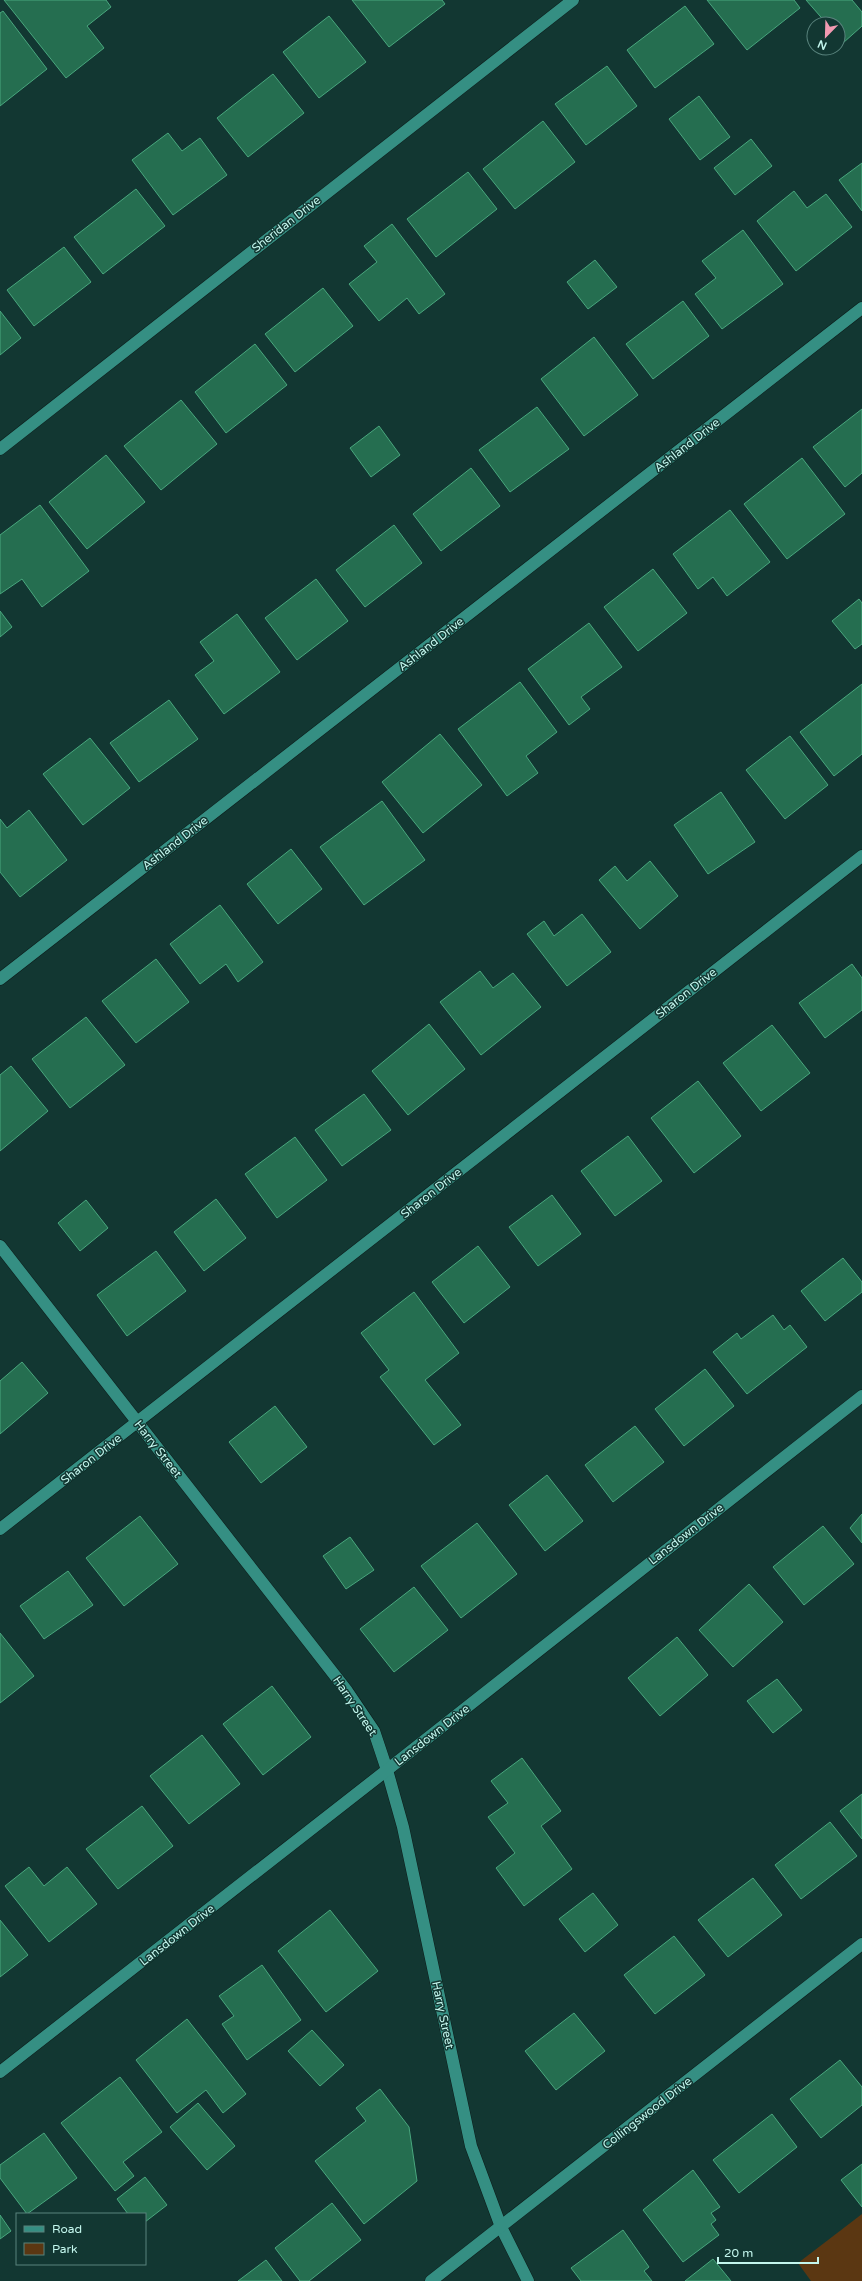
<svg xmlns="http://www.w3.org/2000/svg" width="862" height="2281" font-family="'Varela Round',sans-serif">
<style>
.green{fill:#5b3712}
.building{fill:#256e50;stroke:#49a77e}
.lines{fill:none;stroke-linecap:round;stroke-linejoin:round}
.street-casing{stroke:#0c1b19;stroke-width:13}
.street{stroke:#358f83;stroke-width:12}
.labels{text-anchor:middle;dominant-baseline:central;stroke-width:3;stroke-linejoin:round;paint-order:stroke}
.street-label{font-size:12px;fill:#c3f6ed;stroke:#123732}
</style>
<rect width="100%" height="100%" fill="#123732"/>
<polygon class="green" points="862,2214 862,2281 811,2281 798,2263"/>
<g class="building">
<polygon points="4,0 106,0 111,7 87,26 104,48 66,78"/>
<polygon points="352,0 442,0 445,4 389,47"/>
<polygon points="707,0 794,0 800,8 747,50"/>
<polygon points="806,0 852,0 862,12 862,26 843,43 838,37 838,24 827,24"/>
<polygon points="685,6 714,44 655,88 627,50"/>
<polygon points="3,11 47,69 0,106 0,13"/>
<polygon points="329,16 366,62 319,98 283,52"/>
<polygon points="607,66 637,106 586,145 555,104"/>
<polygon points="273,74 304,113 248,157 217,118"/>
<polygon points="699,96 730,137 700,160 669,119"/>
<polygon points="543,121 575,162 515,209 483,169"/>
<polygon points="168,133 182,151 200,138 227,175 173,215 132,160"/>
<polygon points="751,139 772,166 735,195 714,168"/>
<polygon points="862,163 862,211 839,180"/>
<polygon points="468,172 497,209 436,257 407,219"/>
<polygon points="136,189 165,226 103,274 74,237"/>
<polygon points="794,191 807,208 826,194 852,227 796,271 757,221"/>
<polygon points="392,224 445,294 419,314 407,298 379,321 349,284 377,262 364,246"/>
<polygon points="743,230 783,284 722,329 695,294 716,278 702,261"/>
<polygon points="64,247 91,282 34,326 7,290"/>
<polygon points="595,260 617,287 588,309 567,282"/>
<polygon points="323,288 353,326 295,372 265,334"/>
<polygon points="683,301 709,336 653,379 626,344"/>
<polygon points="0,311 21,338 0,355"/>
<polygon points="594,337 638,395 584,436 541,379"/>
<polygon points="255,344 287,385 226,433 195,392"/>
<polygon points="181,400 217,444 161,490 124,446"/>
<polygon points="537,407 569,449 510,492 479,450"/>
<polygon points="862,409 862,473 845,487 813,447"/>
<polygon points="379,426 400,455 371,477 350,448"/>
<polygon points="106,455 145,502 87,549 49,502"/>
<polygon points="802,458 845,514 787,559 744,504"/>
<polygon points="471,468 500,506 441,551 413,514"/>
<polygon points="40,505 89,571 42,607 22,579 0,594 0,535"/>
<polygon points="730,510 770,562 727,596 713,577 698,589 673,554"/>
<polygon points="394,525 422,563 365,607 336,570"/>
<polygon points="653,569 687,613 638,651 604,607"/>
<polygon points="316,579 348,621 297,660 265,618"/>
<polygon points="859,599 862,603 862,644 855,649 832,621"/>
<polygon points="0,611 12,627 0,637"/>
<polygon points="237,614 280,672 224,714 195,675 214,661 200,642"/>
<polygon points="589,623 622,667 581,697 590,709 569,725 528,669"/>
<polygon points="520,682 557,732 526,756 538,773 507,796 458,729"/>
<polygon points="862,684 862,754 834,776 800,732"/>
<polygon points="169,700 198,739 139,782 110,743"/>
<polygon points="440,734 482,785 423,833 382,782"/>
<polygon points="790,736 828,785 785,819 746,770"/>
<polygon points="90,738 130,788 83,825 43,774"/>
<polygon points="721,792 755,842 708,874 674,825"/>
<polygon points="382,801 425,860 364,905 320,847"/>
<polygon points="29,810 67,860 20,897 0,872 0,819 7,828"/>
<polygon points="291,849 322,889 278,924 247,884"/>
<polygon points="650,861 678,896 640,929 599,880 615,866 627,881"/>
<polygon points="220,905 263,962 238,982 226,964 200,984 170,944"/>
<polygon points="582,914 611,952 567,986 527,934 544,921 554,936"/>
<polygon points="156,959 189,1002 136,1043 102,1001"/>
<polygon points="852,964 862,978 862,1010 825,1038 799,1003"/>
<polygon points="480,971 493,988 513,973 541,1007 481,1055 440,1002"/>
<polygon points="86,1017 125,1065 70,1108 32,1059"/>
<polygon points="429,1024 465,1069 408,1115 372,1071"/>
<polygon points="772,1025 810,1073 761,1111 723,1063"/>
<polygon points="11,1066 48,1111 0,1151 0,1075"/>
<polygon points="698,1081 741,1136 694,1173 651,1118"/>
<polygon points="364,1094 391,1130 342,1166 315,1130"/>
<polygon points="628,1136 662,1181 615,1216 581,1171"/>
<polygon points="295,1137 327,1180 277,1218 245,1174"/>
<polygon points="552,1195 581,1234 538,1266 509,1227"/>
<polygon points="216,1199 246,1238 204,1271 174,1232"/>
<polygon points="86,1200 108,1228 80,1251 58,1223"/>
<polygon points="478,1246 510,1287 464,1323 432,1282"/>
<polygon points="156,1251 186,1291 127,1336 97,1295"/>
<polygon points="843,1258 862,1282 862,1292 825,1321 801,1291"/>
<polygon points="414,1292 459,1353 425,1380 461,1425 434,1445 380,1377 389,1370 361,1333"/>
<polygon points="773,1315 784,1330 790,1325 807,1347 747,1394 713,1352 737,1333 741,1339"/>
<polygon points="22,1362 48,1393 0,1434 0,1381"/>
<polygon points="705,1369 734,1406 684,1446 655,1409"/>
<polygon points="275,1406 307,1447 261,1483 229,1442"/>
<polygon points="635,1426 664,1462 613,1502 585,1465"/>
<polygon points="547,1475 583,1521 545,1551 509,1505"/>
<polygon points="862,1514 862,1543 850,1528"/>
<polygon points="140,1516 178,1564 124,1606 86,1558"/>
<polygon points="477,1523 517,1574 461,1618 421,1566"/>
<polygon points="823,1526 854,1564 804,1605 773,1567"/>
<polygon points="350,1537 374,1570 346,1589 323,1556"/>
<polygon points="68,1571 93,1605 44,1639 20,1606"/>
<polygon points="749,1584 783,1622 733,1667 699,1630"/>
<polygon points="414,1587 448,1630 394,1672 360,1629"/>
<polygon points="0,1633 34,1676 0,1703"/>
<polygon points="677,1637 708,1675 660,1716 628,1678"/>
<polygon points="777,1679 802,1710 773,1733 747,1701"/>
<polygon points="272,1686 311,1737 263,1775 223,1724"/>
<polygon points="202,1735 240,1784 189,1824 150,1776"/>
<polygon points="522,1758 561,1811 541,1826 572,1869 524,1906 496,1868 515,1853 488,1817 508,1803 491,1781"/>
<polygon points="862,1794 862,1839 840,1811"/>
<polygon points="142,1806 173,1846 118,1889 86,1849"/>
<polygon points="830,1822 857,1856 801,1899 775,1865"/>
<polygon points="29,1867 44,1886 67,1867 97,1904 49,1942 5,1886"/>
<polygon points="753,1878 782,1915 728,1957 698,1920"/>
<polygon points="593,1893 618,1925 585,1952 559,1919"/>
<polygon points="330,1910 378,1971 326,2012 278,1951"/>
<polygon points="0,1920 28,1955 0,1977"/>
<polygon points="674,1936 705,1975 655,2014 624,1975"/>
<polygon points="262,1965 301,2020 247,2060 222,2024 234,2016 219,1996"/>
<polygon points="574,2013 605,2051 556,2090 525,2051"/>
<polygon points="187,2019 246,2094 223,2113 206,2090 177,2113 136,2060"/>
<polygon points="312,2030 344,2065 320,2086 288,2051"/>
<polygon points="840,2060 862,2087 862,2105 821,2138 790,2099"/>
<polygon points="120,2077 162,2132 123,2162 134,2176 115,2191 61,2123"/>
<polygon points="380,2089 409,2127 417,2181 364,2224 315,2161 366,2121 356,2108"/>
<polygon points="198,2103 235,2146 207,2170 170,2127"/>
<polygon points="772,2114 797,2147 739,2193 713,2160"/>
<polygon points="44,2133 77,2178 27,2214 0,2178 0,2165"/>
<polygon points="862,2164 862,2207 841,2180"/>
<polygon points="693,2170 720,2207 711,2213 716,2220 711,2224 719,2235 683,2262 643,2210"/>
<polygon points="145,2177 167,2205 145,2222 145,2214 128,2214 117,2199"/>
<polygon points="332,2203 361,2240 309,2281 300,2281 275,2248"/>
<polygon points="0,2215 11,2231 0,2239"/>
<polygon points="623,2230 649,2267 644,2271 652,2281 581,2281 571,2268"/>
<polygon points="713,2259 731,2281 685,2281"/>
<polygon points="266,2260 282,2281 238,2281"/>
</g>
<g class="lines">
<defs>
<g id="street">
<polyline points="0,449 573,0"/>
<polyline points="0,979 862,308"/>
<polyline points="0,1246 347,1691 374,1731 387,1770 403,1827 471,2146 501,2227 528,2281"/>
<polyline points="0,1529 862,856"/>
<polyline points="0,2072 387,1770 862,1396"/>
<polyline points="431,2281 862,1944"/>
</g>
</defs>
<use href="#street" class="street-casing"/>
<use href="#street" class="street"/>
</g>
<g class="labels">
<g class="street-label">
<text transform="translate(286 224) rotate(-38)">Sheridan Drive</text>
<text transform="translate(687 445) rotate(-38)">Ashland Drive</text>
<text transform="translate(431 644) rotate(-38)">Ashland Drive</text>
<text transform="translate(175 843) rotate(-38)">Ashland Drive</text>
<text transform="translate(686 993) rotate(-38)">Sharon Drive</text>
<text transform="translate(431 1193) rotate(-38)">Sharon Drive</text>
<text transform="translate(158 1449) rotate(52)">Harry Street</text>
<text transform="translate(91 1459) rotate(-38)">Sharon Drive</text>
<text transform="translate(686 1534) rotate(-38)">Lansdown Drive</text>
<text transform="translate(355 1706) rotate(56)">Harry Street</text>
<text transform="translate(432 1735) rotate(-38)">Lansdown Drive</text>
<text transform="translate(177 1935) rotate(-38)">Lansdown Drive</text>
<text transform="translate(443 2015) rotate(78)">Harry Street</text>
<text transform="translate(647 2113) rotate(-38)">Collingswood Drive</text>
</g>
</g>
<rect x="16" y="2213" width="130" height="52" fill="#123732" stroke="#59837d"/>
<rect x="24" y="2226" width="20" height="6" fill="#358f83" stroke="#59837d"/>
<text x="52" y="2233" font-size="12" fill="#c3f6ed">Road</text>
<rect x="24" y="2243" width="20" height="12" fill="#5b3712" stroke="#59837d"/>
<text x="52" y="2253" font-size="12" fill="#c3f6ed">Park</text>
<g transform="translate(826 36) rotate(203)"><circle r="19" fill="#123732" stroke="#59837d"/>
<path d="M0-3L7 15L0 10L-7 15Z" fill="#f19ab1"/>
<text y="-6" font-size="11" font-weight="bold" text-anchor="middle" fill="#c3f6ed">N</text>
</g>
<path d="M718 2257v6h100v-6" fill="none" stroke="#c3f6ed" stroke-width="2"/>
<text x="724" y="2257" font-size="12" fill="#c3f6ed" stroke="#123732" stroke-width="3" paint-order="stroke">20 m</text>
</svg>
